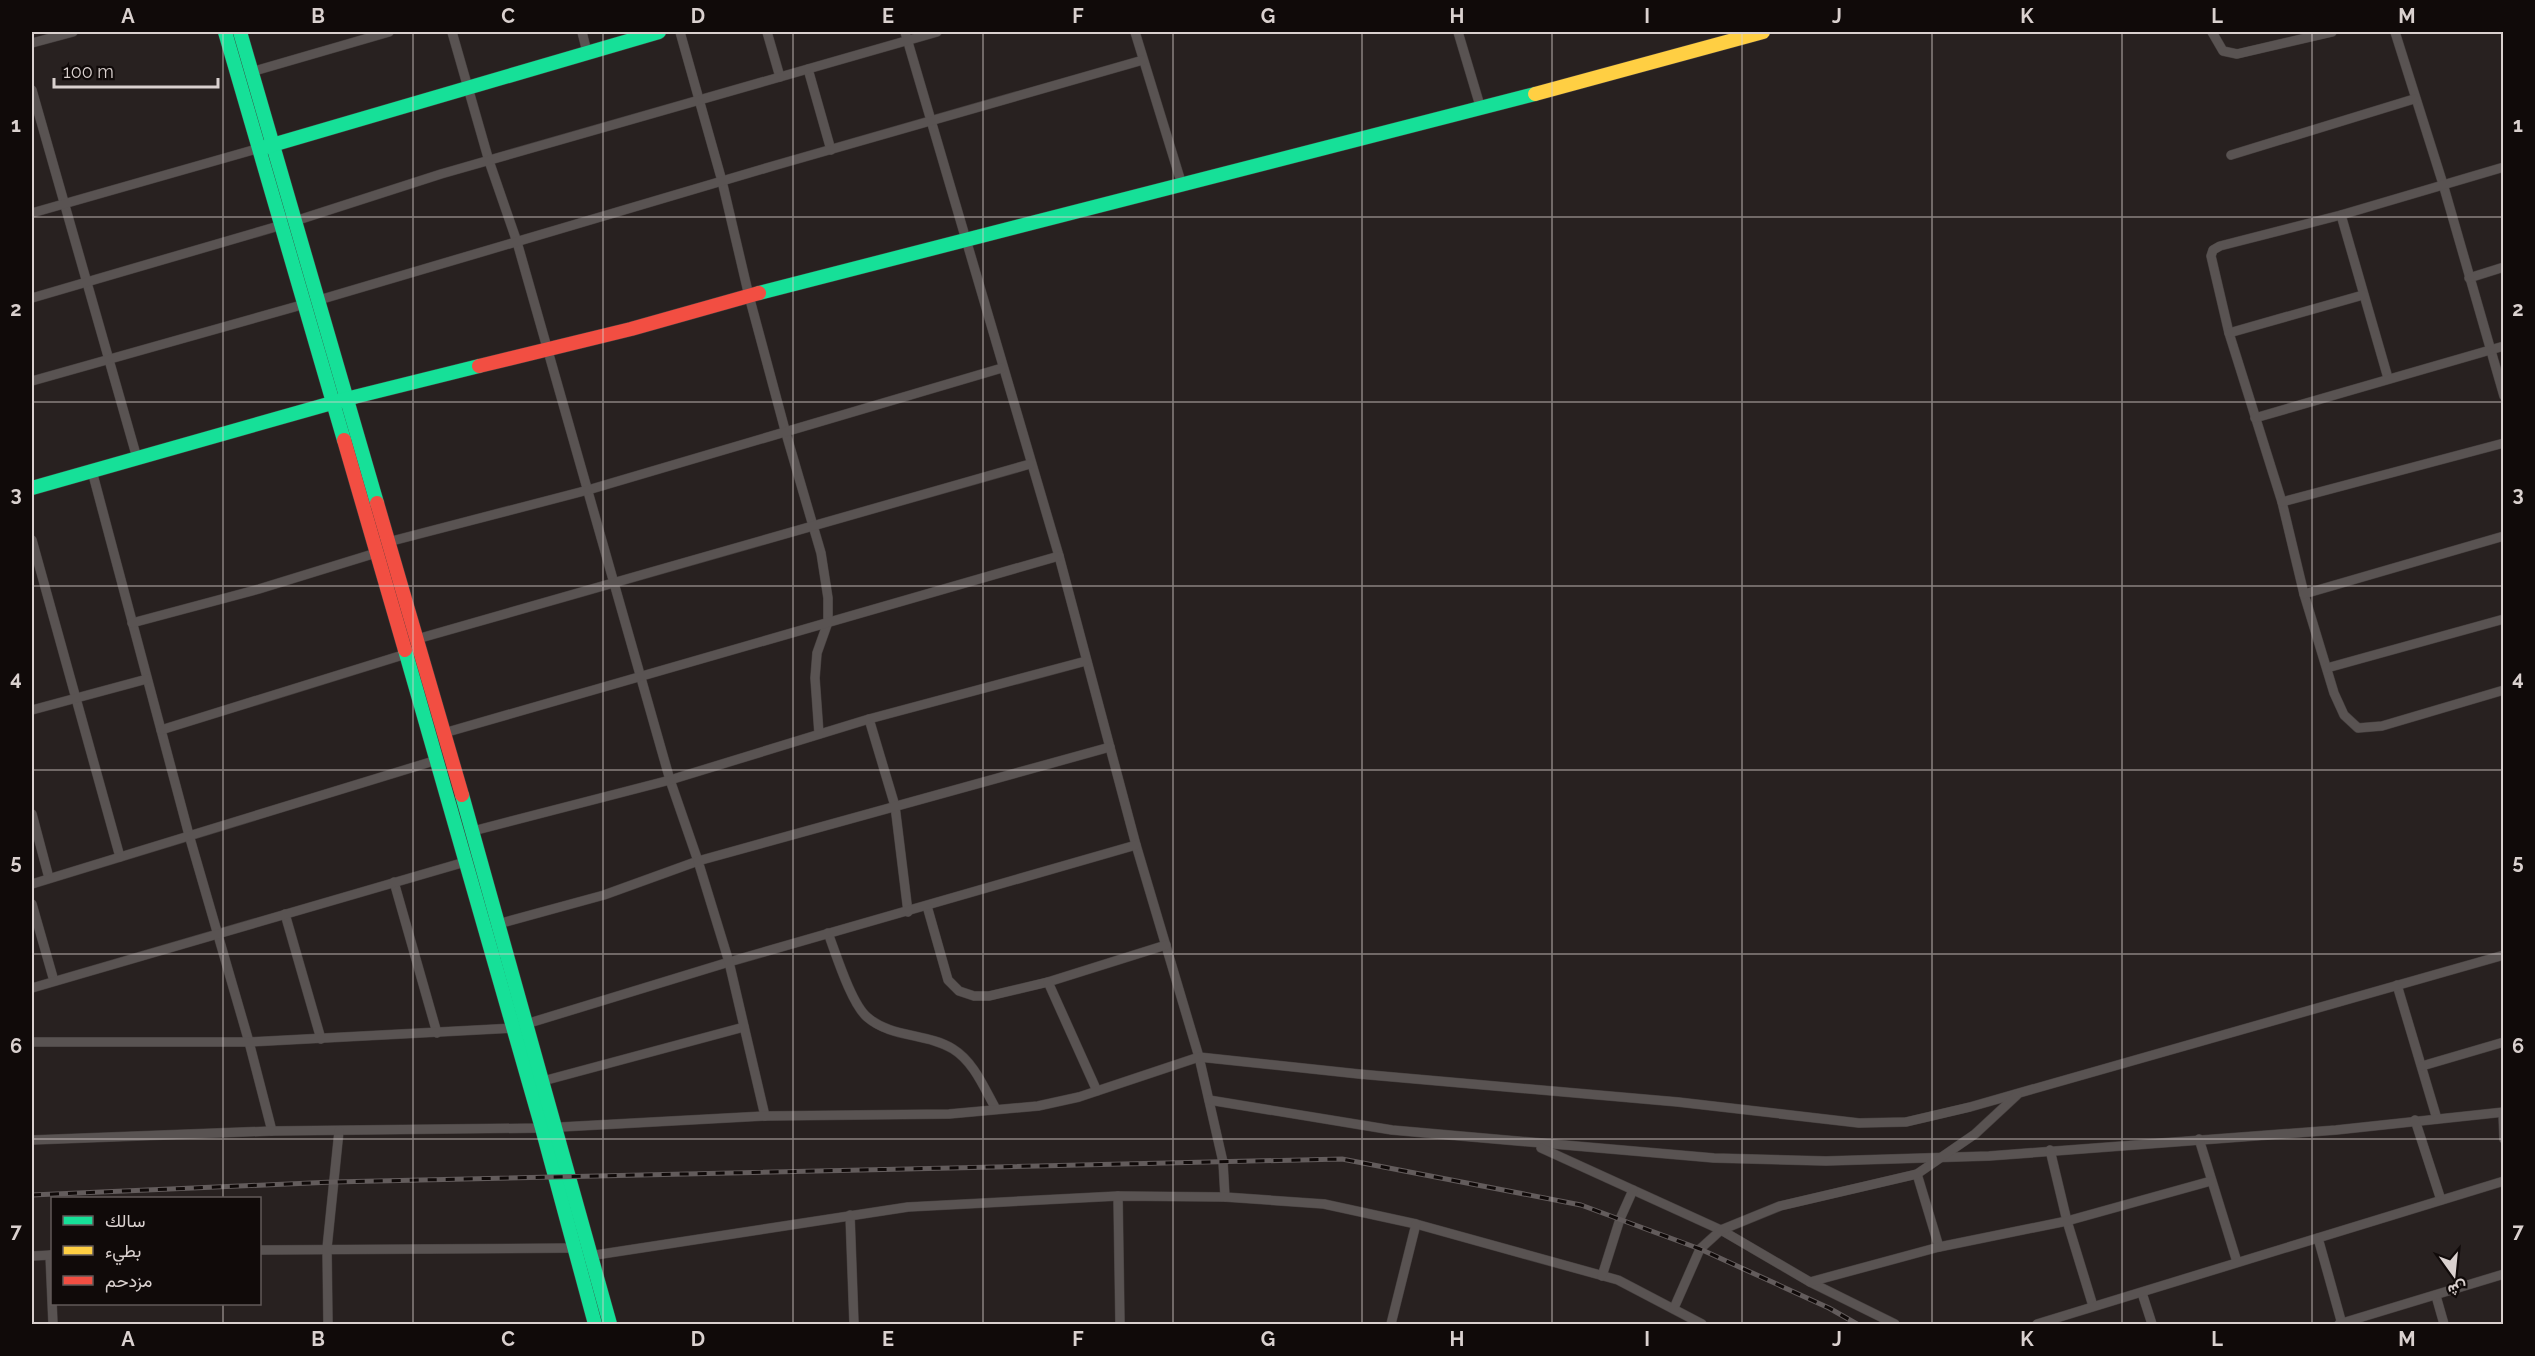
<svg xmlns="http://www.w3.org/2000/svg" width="2535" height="1356" font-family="Raleway,Vazirmatn,sans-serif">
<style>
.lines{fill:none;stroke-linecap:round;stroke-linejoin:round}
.street-casing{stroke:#443e3d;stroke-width:10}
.fast-casing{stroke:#443e3d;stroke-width:15}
.slow-casing{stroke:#443e3d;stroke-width:15}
.jam-casing{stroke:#443e3d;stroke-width:15}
.street{stroke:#595352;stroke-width:9}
.fast{stroke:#16e098;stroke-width:14}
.slow{stroke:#ffcf43;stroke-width:14}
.jam{stroke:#f24e42;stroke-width:14}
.rail-casing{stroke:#635c5c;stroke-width:5}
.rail{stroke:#100a09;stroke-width:3;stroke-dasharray:9;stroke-linecap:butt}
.grid{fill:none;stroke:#dad1cf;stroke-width:1.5;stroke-opacity:0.55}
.neatline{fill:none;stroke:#dad1cf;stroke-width:2}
.grid-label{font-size:20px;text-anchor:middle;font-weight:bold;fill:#dad1cf}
</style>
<rect width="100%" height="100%" fill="#282120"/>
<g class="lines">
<defs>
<g id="street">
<polyline points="452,32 489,161 517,242 670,780 698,861 604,895 498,924"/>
<polyline points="582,32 587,52"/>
<polyline points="680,32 722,181 749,296 785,430 821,553 828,598 828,622 817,653 815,678 819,734"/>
<polyline points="767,32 780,77"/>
<polyline points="905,32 1059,556 1136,845 1199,1057 1223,1162 1225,1197"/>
<polyline points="1135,32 1182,185"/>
<polyline points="1458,32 1481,109"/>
<polyline points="2212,32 2223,51 2237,54 2332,32"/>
<polyline points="2395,32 2443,184 2504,396"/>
<polyline points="32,43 73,32"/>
<polyline points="808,69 831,150"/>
<polyline points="251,72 389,32"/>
<polyline points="32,90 137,458"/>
<polyline points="2231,155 2414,99"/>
<polyline points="2504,167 2341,215 2220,246 2213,250 2211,256 2229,333 2282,502 2304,594 2334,693 2344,715 2358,728 2382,726 2504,690"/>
<polyline points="32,213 260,148"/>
<polyline points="2341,215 2388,378"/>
<polyline points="295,221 441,174 937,32"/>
<polyline points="2469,278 2504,267"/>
<polyline points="32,298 282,225"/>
<polyline points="319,300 773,166 1143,60"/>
<polyline points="2229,333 2363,295"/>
<polyline points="32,381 305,304"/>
<polyline points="2255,418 2504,346"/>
<polyline points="92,471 189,835 249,1042 272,1131"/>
<polyline points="2282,502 2504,443"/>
<polyline points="32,540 120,857"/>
<polyline points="388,542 588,490 1002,368"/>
<polyline points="2304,594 2504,536"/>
<polyline points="132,623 259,589 376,553"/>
<polyline points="417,639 1030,464"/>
<polyline points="2327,668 2504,619"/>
<polyline points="32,710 147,679"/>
<polyline points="869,719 895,806 908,912"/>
<polyline points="161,730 406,654"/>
<polyline points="444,733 1059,556"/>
<polyline points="32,814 49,878"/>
<polyline points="473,831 670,780 869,719 1086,661"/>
<polyline points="394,882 437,1033"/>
<polyline points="32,884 437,760"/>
<polyline points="32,904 54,981"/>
<polyline points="927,906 948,980 959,991 974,996 989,996 1048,982 1166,945"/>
<polyline points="285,914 321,1039"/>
<path d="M828,933C836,954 851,1003 867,1017C891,1038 927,1033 953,1049C974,1062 984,1088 996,1109"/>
<polyline points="1048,982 1097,1091"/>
<polyline points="2397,985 2437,1119"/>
<polyline points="32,988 465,862"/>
<polyline points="32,1042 249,1042 513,1028 729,962 1136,845"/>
<polyline points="2422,1066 2504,1042"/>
<polyline points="543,1081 744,1027"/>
<polyline points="1209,1100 1392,1130 1714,1158 1826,1161 1989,1156 2336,1130 2504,1112"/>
<polyline points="2503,1112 2504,1139"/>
<polyline points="765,1116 729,962 698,861 1110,747"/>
<polyline points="2415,1120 2441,1200"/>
<polyline points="2199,1139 2237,1262"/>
<polyline points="32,1140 272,1131 542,1128 765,1116 949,1114 1038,1106 1079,1097 1199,1057 1359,1074 1678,1102 1859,1123 1906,1122 1970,1107 2504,955"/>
<polyline points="1541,1148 1721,1230 1810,1282 1895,1324"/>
<polyline points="2050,1150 2067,1221 2093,1306"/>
<polyline points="1917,1174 1939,1247"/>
<polyline points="1118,1196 1120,1324"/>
<polyline points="850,1215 854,1324"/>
<polyline points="2318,1238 2342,1324"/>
<polyline points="260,1250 573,1248"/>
<polyline points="50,1255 53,1324"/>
<polyline points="32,1256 52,1255"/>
<polyline points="589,1256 908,1207 1118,1196 1225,1197 1324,1204 1416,1224 1618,1280 1702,1324"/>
<polyline points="1602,1276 1620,1219 1633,1190"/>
<polyline points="1810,1282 1939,1247 2067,1221 2211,1181"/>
<polyline points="2142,1293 2152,1324"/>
<polyline points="2436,1296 2444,1324"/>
<polyline points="1674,1308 1700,1249 1721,1230 1780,1206 1917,1174 1975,1134 2017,1095"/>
<polyline points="328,1324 327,1248 339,1131"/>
<polyline points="1391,1324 1416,1224"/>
<polyline points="2037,1324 2504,1181"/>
<polyline points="2339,1324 2504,1274"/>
</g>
<g id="fast">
<polyline points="225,32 344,440"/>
<polyline points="240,32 377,503"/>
<polyline points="262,148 659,32"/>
<polyline points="759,293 1535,94"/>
<polyline points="32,488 346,399 479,366"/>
<polyline points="405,650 542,1128 595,1324"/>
<polyline points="462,795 610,1324"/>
</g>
<polyline id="slow" points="1535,94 1763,32"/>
<g id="jam">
<polyline points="479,366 631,329 759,293"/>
<polyline points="344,440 405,650"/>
<polyline points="377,503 462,795"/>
</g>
</defs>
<use href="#street" class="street-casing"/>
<use href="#fast" class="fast-casing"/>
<use href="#slow" class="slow-casing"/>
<use href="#jam" class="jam-casing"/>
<use href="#street" class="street"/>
<use href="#fast" class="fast"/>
<use href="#slow" class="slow"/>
<use href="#jam" class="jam"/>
<defs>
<polyline id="rail" points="32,1195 333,1182 1342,1159 1581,1205 1700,1249 1829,1308 1857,1324"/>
</defs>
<use href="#rail" class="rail-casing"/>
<use href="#rail" class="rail"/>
</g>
<path class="grid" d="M223,32V1198M413,32V1324M603,32V1324M793,32V1324M983,32V1324M1173,32V1324M1362,32V1324M1552,32V1324M1742,32V1324M1932,32V1324M2122,32V1324M2312,32V1324M32,217H2504M32,402H2504M32,586H2504M32,770H2504M32,954H2504M32,1139H2504M223,1304V1324"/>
<rect width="2535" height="1356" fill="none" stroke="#100a09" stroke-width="66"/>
<rect x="51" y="1197" width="210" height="108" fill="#100a09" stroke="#615a58" stroke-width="1.5"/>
<rect x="63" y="1216" width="30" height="9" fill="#16e098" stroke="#615a58" stroke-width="1.5"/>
<text x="105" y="1227" font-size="18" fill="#dad1cf">سالك</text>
<rect x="63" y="1246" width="30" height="9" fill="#ffcf43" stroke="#615a58" stroke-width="1.5"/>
<text x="105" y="1257" font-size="18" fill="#dad1cf">بطيء</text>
<rect x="63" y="1276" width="30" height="9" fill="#f24e42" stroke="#615a58" stroke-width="1.5"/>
<text x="105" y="1287" font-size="18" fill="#dad1cf">مزدحم</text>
<g transform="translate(2454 1275) rotate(165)" stroke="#100a09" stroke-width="4.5" paint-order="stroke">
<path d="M0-4.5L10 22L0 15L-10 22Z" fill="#dad1cf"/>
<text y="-9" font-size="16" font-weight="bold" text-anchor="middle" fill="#dad1cf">ش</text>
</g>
<path d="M54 78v9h164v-9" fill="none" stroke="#dad1cf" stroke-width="3"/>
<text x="63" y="78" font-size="18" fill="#dad1cf" stroke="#100a09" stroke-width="4.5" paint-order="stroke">100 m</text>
<rect x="33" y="33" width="2469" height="1290" class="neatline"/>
<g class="grid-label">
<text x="128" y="23">A</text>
<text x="318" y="23">B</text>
<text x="508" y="23">C</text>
<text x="698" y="23">D</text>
<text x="888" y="23">E</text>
<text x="1078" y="23">F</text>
<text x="1268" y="23">G</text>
<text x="1457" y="23">H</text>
<text x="1647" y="23">I</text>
<text x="1837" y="23">J</text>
<text x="2027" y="23">K</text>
<text x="2217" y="23">L</text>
<text x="2407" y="23">M</text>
<text x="16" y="132">1</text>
<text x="2518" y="132">1</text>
<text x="16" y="316">2</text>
<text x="2518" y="316">2</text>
<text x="16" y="501">3</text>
<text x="2518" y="501">3</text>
<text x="16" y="685">4</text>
<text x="2518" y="685">4</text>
<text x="16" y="869">5</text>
<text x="2518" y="869">5</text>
<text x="16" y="1053">6</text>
<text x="2518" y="1053">6</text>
<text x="16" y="1238">7</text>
<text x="2518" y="1238">7</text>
<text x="128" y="1346">A</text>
<text x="318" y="1346">B</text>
<text x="508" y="1346">C</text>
<text x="698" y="1346">D</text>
<text x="888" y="1346">E</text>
<text x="1078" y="1346">F</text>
<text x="1268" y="1346">G</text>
<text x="1457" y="1346">H</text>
<text x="1647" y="1346">I</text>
<text x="1837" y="1346">J</text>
<text x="2027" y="1346">K</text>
<text x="2217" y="1346">L</text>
<text x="2407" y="1346">M</text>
</g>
</svg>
